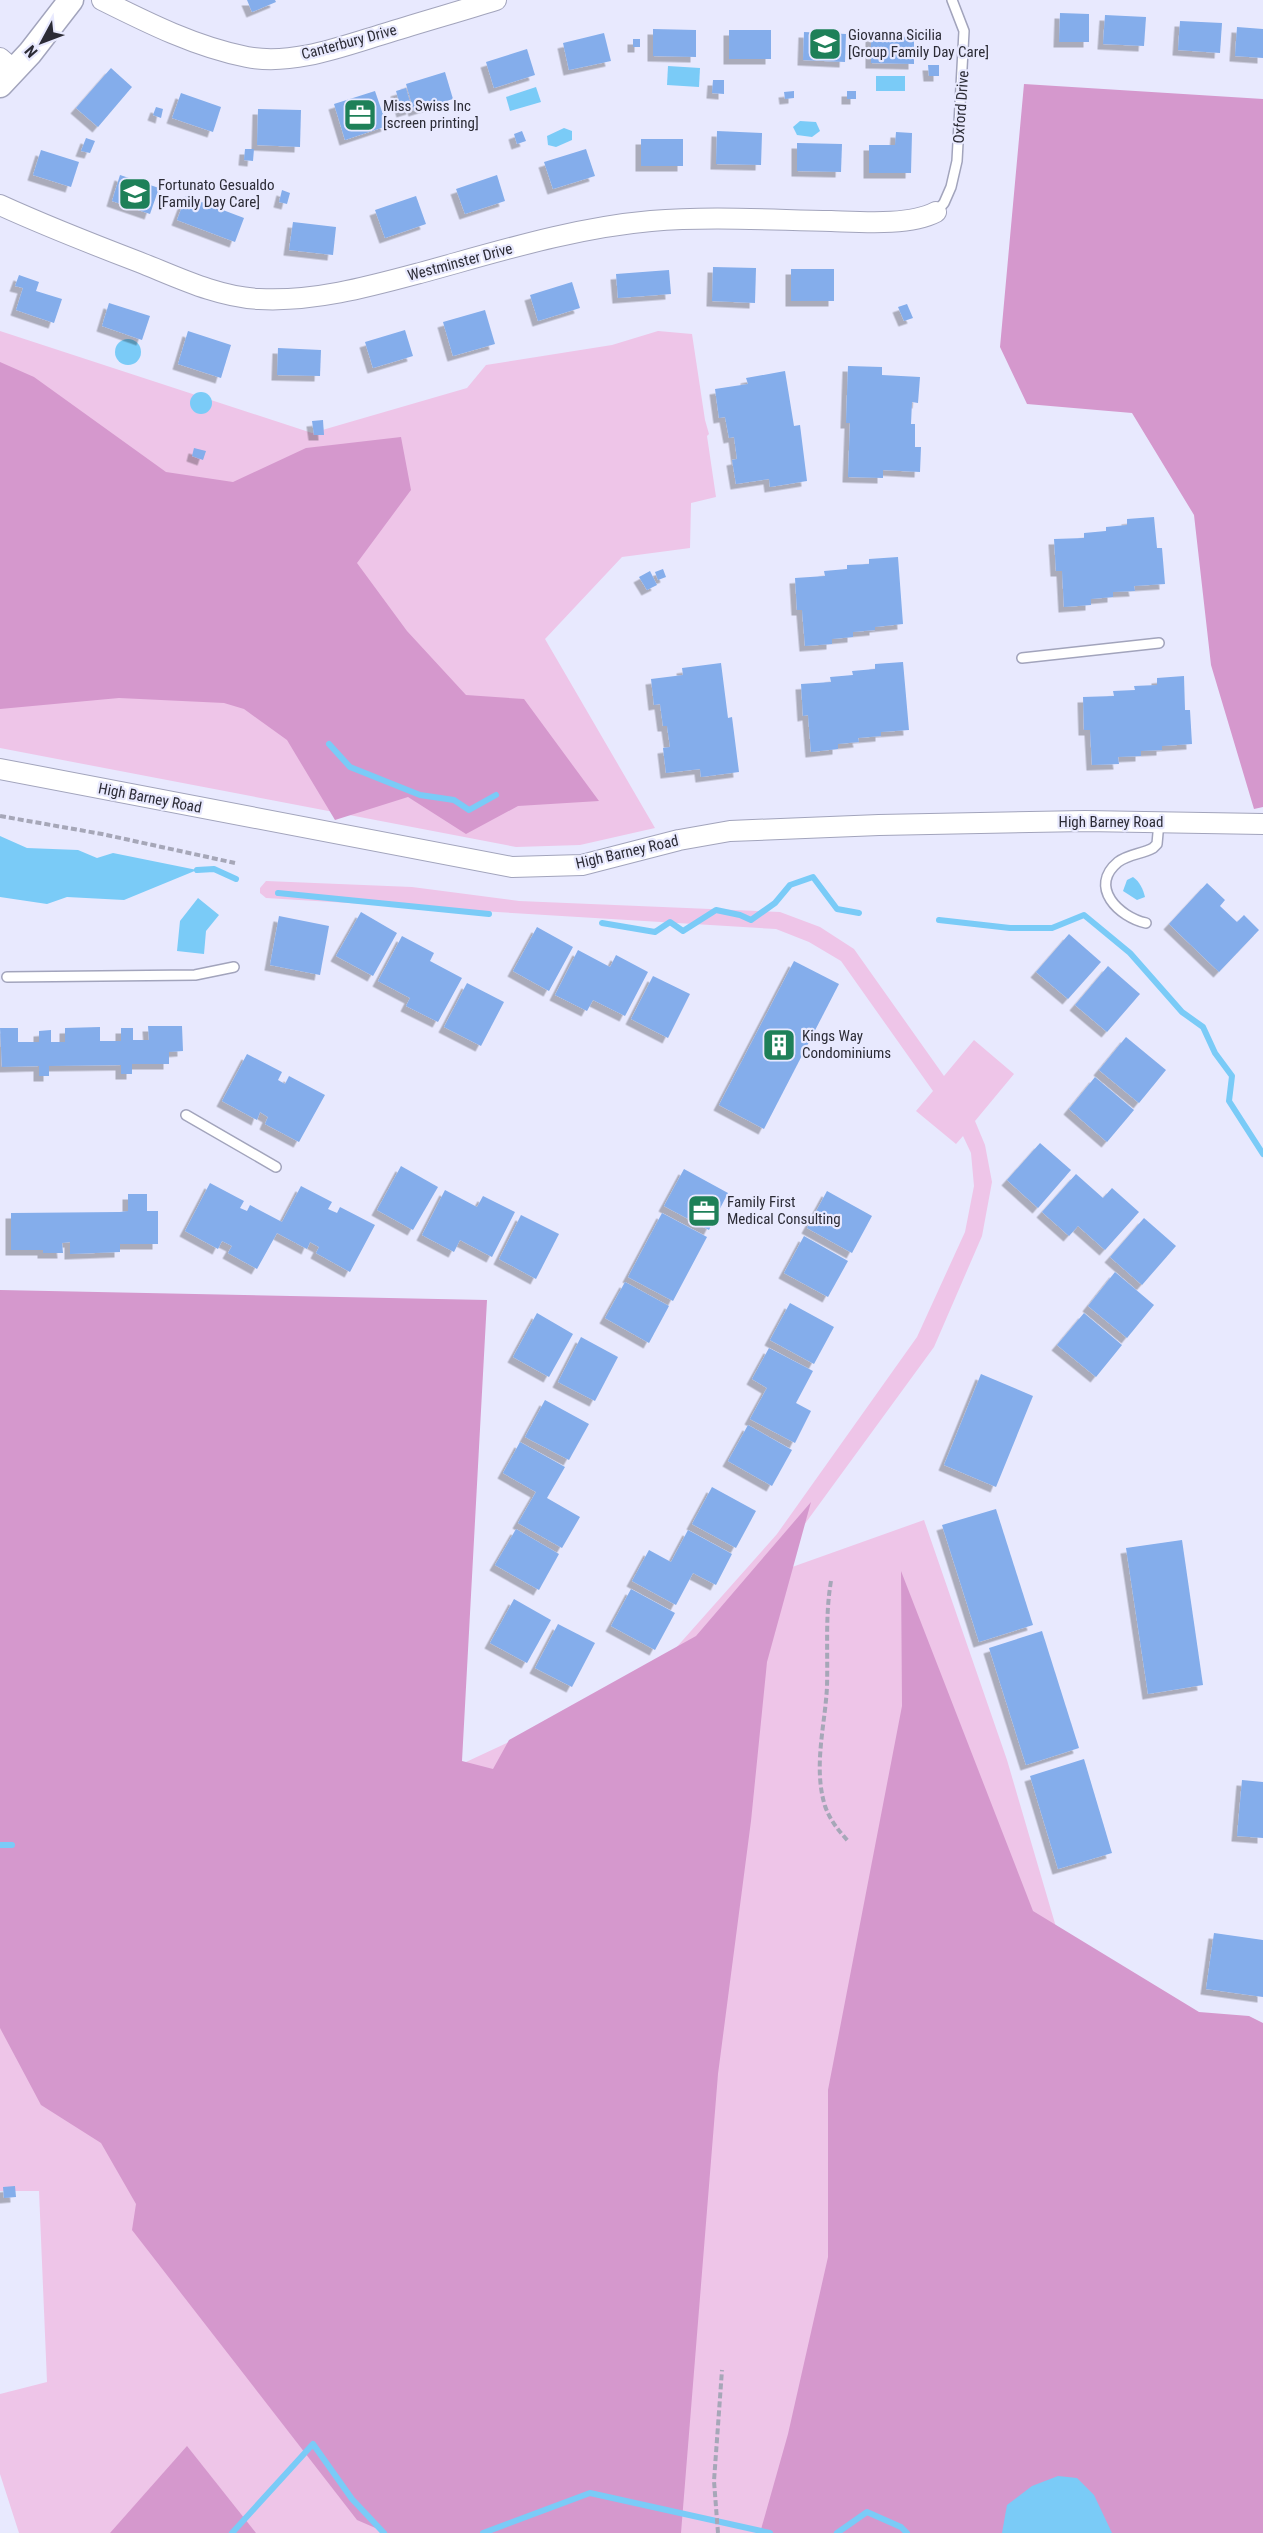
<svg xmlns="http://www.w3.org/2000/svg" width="1263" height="2533" font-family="'Roboto Condensed',sans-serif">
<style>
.green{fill:#eec5e8}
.forest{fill:#d598cd}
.water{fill:#7acbf7}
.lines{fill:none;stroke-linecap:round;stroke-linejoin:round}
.stream{stroke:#7acbf7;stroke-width:6}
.building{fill:#84adeb;filter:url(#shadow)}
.service-casing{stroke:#a2a4bc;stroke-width:12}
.minor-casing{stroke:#a2a4bc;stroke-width:22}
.tertiary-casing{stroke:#a2a4bc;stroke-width:27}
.path{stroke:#a6a7b8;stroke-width:4;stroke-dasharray:6 3;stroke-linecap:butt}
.service{stroke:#fff;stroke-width:9}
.minor{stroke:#fff;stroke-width:20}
.tertiary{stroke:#fff;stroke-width:24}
.labels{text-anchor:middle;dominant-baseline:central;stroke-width:4.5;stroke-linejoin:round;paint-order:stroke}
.poi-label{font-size:15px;fill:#2c2c36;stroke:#e8e9fe;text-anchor:start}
.street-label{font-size:15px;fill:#2c2c36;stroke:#e8e9fe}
</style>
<defs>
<filter id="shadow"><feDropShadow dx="-5.5" dy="5.5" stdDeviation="0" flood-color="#0004"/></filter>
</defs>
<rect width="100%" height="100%" fill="#e8e9fe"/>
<g class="green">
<polygon points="0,331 312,433 467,388 486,365 612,345 658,331 692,334 705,420 709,434 707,436 716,497 691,503 690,548 622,557 545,639 655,828 580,845 516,847 0,748"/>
<polygon points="266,881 412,887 519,901 780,912 820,927 854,949 944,1076 974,1040 1014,1074 975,1121 985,1145 992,1182 982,1236 934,1347 788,1547 761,1578 924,1520 1007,1760 1234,2533 19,2533 0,2474 0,2394 47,2382 39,2191 0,2191 0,1847 335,1823 651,1676 777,1534 917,1337 965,1232 974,1186 971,1153 963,1136 956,1144 916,1111 933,1091 841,961 809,942 776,929 266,898 260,893 260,888"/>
</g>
<g class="forest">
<polygon points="1024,84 1263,99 1263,807 1254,809 1211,665 1194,515 1132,413 1027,404 1000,347"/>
<polygon points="0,362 34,377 166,472 233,482 306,448 401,437 411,490 357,563 407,631 466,695 524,699 599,801 518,806 466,834 408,797 335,820 287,740 244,709 224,703 119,698 0,709"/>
<polygon points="0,1290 487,1300 462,1761 493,1769 509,1740 696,1636 811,1502 767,1662 751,1821 718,2074 681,2533 387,2533 357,2520 132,2230 136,2204 101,2143 41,2105 0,2028"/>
<polygon points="901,1571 1033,1911 1199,2012 1249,2016 1263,2023 1263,2533 760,2533 788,2434 828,2257 828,2090 902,1706"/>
<polygon points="187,2446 256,2533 110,2533"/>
</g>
<g class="water">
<polygon points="668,66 700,68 699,87 667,85"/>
<rect x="876" y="76" width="29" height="15"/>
<polygon points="536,87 541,102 510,111 506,97"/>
<polygon points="800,121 816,122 820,131 812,137 797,135 793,127"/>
<polygon points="564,128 572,131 572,140 556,147 548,145 547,136"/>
<circle cx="128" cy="352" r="13"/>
<circle cx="201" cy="403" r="11"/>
<polygon points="0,836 27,848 78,850 97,858 113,853 197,870 124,900 67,897 47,904 0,897"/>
<path d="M1133,877C1140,882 1143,889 1145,897L1137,900L1123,891L1127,880Z"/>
<polygon points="198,898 219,915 206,931 204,954 177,951 180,921"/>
<polygon points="1058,2476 1077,2478 1094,2495 1112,2533 1002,2533 1007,2505 1032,2486"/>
</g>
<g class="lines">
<g class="stream">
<polyline points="329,744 350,767 420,795 454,800 469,810 496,795"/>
<polyline points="197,870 214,869 236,879"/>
<polyline points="278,893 489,914"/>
<polyline points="939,920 1010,928 1052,928 1084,915 1130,953 1182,1012 1203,1027 1215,1053 1232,1076 1229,1101 1263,1154"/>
<polyline points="602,923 655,932 670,922 683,931 716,910 740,915 751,920 775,903 790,885 813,877 837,909 859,913"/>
<polyline points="0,1845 12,1845"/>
<polyline points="232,2533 313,2444 352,2499 384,2533"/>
<polyline points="483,2533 590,2493 770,2533"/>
<polyline points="837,2533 867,2512 901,2527 907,2533"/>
</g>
</g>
<g class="building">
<polygon points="247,0 275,0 276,2 252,12"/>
<polygon points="1060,13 1089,14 1089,42 1059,42"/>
<polygon points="1105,15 1146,17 1144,46 1103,44"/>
<polygon points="1180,21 1222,23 1220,53 1178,50"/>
<polygon points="1237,27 1263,29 1263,58 1235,56"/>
<polygon points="653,29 696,30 696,57 653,56"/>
<rect x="729" y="30" width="42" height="29"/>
<polygon points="804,32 846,34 845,62 803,60"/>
<polygon points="604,33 611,61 569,70 563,43"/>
<polygon points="871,36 914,37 914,64 871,63"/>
<rect x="633" y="39" width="7" height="8"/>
<polygon points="527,49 535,75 494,88 486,62"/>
<polygon points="928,65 939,65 939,76 929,76"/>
<polygon points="111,68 132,87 98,127 76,108"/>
<polygon points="445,72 453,99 414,111 406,84"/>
<polygon points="713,80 724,80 724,94 712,93"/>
<polygon points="406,88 412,109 402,112 396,91"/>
<polygon points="375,91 387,126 345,140 334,104"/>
<polygon points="794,91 794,98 785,99 784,92"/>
<rect x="847" y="91" width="9" height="8"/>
<polygon points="181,93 221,107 213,132 172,118"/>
<polygon points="156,107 163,109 161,118 153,115"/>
<polygon points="258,109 301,110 300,147 257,145"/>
<polygon points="522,131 526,141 517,144 514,134"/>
<polygon points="717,131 762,133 761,165 716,164"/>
<polygon points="896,132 912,133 911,173 869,173 869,145 895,145"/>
<polygon points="86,138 95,141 90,153 81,151"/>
<rect x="641" y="139" width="42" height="27"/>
<polygon points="797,143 842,144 841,172 797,171"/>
<polygon points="245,149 254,149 253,161 244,160"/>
<polygon points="586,149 595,176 553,189 544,162"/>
<polygon points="41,150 79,162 71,187 33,175"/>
<polygon points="120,175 159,188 150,214 112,201"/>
<polygon points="497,175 505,201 465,214 456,189"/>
<polygon points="282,190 290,193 287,204 279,202"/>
<polygon points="186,196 244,218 235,242 177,220"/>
<polygon points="416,196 426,224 385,238 375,210"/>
<polygon points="293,222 336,227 333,255 289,250"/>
<polygon points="713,267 756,268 755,303 712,301"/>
<rect x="791" y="269" width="43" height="32"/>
<polygon points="669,270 671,294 618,298 616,274"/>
<polygon points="19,275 39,282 36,291 62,299 54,323 16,310 23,288 15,286"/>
<polygon points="572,282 580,308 538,321 530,295"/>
<polygon points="109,303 150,316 142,340 102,326"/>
<polygon points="907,304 913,318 904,321 898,307"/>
<polygon points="485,310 495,344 453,356 443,322"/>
<polygon points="405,330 413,356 373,368 365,342"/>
<polygon points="188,331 231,345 221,378 178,364"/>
<polygon points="278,348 321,350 320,376 277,375"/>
<polygon points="848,366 882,367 882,375 920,377 918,403 912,402 911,424 915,424 915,447 921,447 920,472 883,470 883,478 848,477 850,423 846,423"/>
<polygon points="785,371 794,426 800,425 807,481 770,487 769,479 736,484 732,460 737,459 734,437 729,438 725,417 719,418 715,389 748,384 746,378"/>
<polygon points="323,420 324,435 314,435 312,421"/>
<polygon points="194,448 206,451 203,460 192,456"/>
<polygon points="1154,517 1157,548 1162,548 1165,584 1134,586 1135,591 1113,592 1113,597 1091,599 1091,605 1064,607 1062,571 1056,571 1054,539 1084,538 1084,533 1106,531 1106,527 1127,525 1127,519"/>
<polygon points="898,557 903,624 875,627 875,630 853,632 853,637 832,639 832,644 805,646 802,610 797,610 795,578 825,576 824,571 847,569 847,565 869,564 869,559"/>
<polygon points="663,569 666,577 658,580 655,572"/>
<polygon points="650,571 657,585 647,590 639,577"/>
<polygon points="903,662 909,730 881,732 881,736 858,738 859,742 838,744 838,749 811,752 808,715 803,716 801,684 831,682 830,677 853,675 852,671 875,669 875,664"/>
<polygon points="721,663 728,718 732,717 739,772 701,777 700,769 666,773 663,748 670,747 667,726 663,726 660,704 654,705 651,679 683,675 682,668"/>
<polygon points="1184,676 1185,710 1190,710 1192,744 1162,746 1162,750 1141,751 1141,756 1118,757 1119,764 1092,765 1090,730 1084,730 1083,697 1114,696 1113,691 1135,690 1134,686 1157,685 1157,678"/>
<polygon points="1207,883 1225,900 1220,906 1237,922 1244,915 1259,930 1219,972 1169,924"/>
<polygon points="361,912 397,933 373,976 336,956"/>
<polygon points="279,916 329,926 320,975 270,965"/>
<polygon points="537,927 573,947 549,991 513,971"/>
<polygon points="1069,934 1101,962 1068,999 1036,972"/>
<polygon points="402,936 434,953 430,961 462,978 438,1022 406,1006 410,998 378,981"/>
<polygon points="578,950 610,967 616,955 648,972 625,1016 593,1000 587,1011 555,995"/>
<polygon points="794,961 839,984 764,1129 719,1105"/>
<polygon points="1108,966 1140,994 1107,1032 1075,1005"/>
<polygon points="653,976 690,994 668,1038 631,1019"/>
<polygon points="467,983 504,1002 481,1046 444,1027"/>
<polygon points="148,1026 182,1026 183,1051 169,1052 169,1064 132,1064 132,1074 121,1074 121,1065 49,1066 49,1076 39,1076 39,1066 2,1067 0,1028 18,1028 18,1042 39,1042 39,1031 51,1030 51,1042 65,1042 65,1028 100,1027 100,1041 121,1041 121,1028 133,1028 133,1040 149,1040"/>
<polygon points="1126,1037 1166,1070 1139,1103 1099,1070"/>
<polygon points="247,1054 282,1072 278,1080 285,1084 289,1076 325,1095 299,1142 265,1124 268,1117 260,1112 257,1120 222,1101"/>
<polygon points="1095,1077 1134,1110 1107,1142 1069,1109"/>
<polygon points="1040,1143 1071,1170 1038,1208 1007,1180"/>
<polygon points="401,1166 438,1187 413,1230 377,1210"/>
<polygon points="684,1169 728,1193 709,1230 664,1206"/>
<polygon points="1076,1174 1103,1198 1112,1188 1139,1212 1105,1250 1078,1226 1069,1236 1042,1212"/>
<polygon points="210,1183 244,1201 240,1208 247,1211 250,1205 282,1222 301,1186 332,1202 328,1209 337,1213 340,1207 375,1225 350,1272 316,1253 319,1247 310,1242 307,1249 277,1233 257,1269 228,1253 232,1246 222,1241 218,1249 185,1231"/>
<polygon points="445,1190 477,1207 483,1196 515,1212 492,1257 460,1240 454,1252 422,1235"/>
<polygon points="827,1191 872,1216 852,1253 807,1228"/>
<polygon points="128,1194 147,1194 147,1211 158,1211 158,1244 120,1244 120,1252 70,1254 70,1242 62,1243 63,1253 43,1253 43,1250 11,1250 11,1213 120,1212 128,1211"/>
<polygon points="662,1213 707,1237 673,1301 628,1277"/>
<polygon points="521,1215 559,1234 536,1279 499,1259"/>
<polygon points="1144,1218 1176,1246 1142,1285 1110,1257"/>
<polygon points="804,1236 848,1261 828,1297 784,1273"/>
<polygon points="1115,1272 1154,1305 1127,1338 1088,1306"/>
<polygon points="625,1282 669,1306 649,1343 605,1318"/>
<polygon points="790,1303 834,1327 814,1364 770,1340"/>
<polygon points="537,1313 573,1334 549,1377 513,1357"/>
<polygon points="1084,1313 1122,1345 1096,1377 1057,1345"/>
<polygon points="581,1337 618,1357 595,1401 558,1382"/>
<polygon points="769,1348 813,1371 796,1403 811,1411 795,1443 750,1419 767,1388 752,1379"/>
<polygon points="981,1374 1033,1396 996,1487 944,1465"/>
<polygon points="545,1400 589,1424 569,1460 525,1437"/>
<polygon points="748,1425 792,1450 772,1486 728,1461"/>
<polygon points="520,1442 565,1467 547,1498 580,1517 562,1548 518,1523 536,1492 503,1473"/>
<polygon points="712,1487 756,1511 736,1548 692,1524"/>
<polygon points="996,1509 1033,1625 979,1642 942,1525"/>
<polygon points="516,1529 559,1554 539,1590 495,1565"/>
<polygon points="688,1530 732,1554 716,1585 693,1573 676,1605 632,1581 649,1550 671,1562"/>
<polygon points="1182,1540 1203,1685 1148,1694 1126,1548"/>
<polygon points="631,1589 675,1613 655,1650 611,1626"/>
<polygon points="514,1599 551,1620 527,1663 490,1643"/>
<polygon points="558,1624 595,1643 572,1687 535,1668"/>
<polygon points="1042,1631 1079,1748 1026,1765 989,1648"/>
<polygon points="1084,1759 1112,1853 1058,1869 1030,1776"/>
<polygon points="1242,1780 1263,1782 1263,1838 1237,1836"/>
<polygon points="1214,1933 1263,1940 1263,1997 1206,1989"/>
<polygon points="15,2186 16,2197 4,2198 3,2187"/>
</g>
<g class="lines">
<defs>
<g id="service">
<polyline points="936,212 944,203 951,187 957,161 964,31 952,0"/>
<polyline points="1022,658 1159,643"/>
<path d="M1146,923C1119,917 1088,887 1118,862C1129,854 1142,854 1153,848L1157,844L1159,822"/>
<polyline points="7,977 195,975 234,967"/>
<polyline points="186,1115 276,1167"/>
</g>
<g id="minor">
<path d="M102,0C148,23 196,47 247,57C294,66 346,45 390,32C425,21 461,11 496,0"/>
<polyline points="0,58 14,70"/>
<path d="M0,205C46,226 92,244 139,262C177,277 217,297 259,299C313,302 368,287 420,273C497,252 572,228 651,221C710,216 771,220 831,221C861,222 909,226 936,212"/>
<polyline points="0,769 512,867 582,865 679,840 730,831 879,825 1085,821 1263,824"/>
</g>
<polyline id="tertiary" points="0,85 30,53 71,0"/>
</defs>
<use href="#service" class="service-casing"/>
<use href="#minor" class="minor-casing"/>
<use href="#tertiary" class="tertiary-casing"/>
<g class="path">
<polyline points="0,816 102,834 235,863"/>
<path d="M831,1581C825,1616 828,1651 827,1687C825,1726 813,1767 825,1806C830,1820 838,1830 848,1841"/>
<polyline points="718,2533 714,2481 722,2370"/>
</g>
<use href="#service" class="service"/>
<use href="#minor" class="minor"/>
<use href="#tertiary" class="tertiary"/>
</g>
<defs>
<symbol id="school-square" viewBox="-11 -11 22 22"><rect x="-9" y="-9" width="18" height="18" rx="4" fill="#1e8058" stroke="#e8e9fe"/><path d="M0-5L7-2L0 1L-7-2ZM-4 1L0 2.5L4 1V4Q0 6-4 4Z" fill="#fff"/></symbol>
<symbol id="office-square" viewBox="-11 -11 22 22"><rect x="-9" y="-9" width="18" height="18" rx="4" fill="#1e8058" stroke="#e8e9fe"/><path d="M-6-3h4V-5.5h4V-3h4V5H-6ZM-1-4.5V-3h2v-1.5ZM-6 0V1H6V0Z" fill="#fff"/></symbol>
<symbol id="building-square" viewBox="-11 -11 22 22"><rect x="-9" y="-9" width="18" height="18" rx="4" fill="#1e8058" stroke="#e8e9fe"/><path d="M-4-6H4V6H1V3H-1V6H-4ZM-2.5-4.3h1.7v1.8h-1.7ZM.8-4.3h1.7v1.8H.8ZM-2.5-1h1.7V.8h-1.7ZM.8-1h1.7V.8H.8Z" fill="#fff"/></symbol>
</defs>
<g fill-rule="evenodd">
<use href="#school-square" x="806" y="25" width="38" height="38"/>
<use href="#office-square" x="341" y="96" width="38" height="38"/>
<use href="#school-square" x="116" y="175" width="38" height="38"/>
<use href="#building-square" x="760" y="1026" width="38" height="38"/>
<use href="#office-square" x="685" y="1192" width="38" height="38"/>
</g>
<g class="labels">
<g class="poi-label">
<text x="848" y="35">Giovanna Sicilia<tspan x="848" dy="17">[Group Family Day Care]</tspan></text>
<text x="383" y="106">Miss Swiss Inc<tspan x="383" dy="17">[screen printing]</tspan></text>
<text x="158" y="185">Fortunato Gesualdo<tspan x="158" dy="17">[Family Day Care]</tspan></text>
<text x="802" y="1036">Kings Way<tspan x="802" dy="17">Condominiums</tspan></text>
<text x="727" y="1202">Family First<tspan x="727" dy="17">Medical Consulting</tspan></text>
</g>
<g class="street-label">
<text transform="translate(349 42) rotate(-15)">Canterbury Drive</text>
<text transform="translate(961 107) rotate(-86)">Oxford Drive</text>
<text transform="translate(460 262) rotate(-15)">Westminster Drive</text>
<text transform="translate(150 798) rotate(11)">High Barney Road</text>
<text x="1111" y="822">High Barney Road</text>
<text transform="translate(627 852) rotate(-13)">High Barney Road</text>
</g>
</g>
<g transform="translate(42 42) rotate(229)" stroke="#e8e9fe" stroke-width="4.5" paint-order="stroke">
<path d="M0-4.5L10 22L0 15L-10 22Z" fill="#2c2c36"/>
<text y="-9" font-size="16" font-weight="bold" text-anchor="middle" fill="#2c2c36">N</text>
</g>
</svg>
